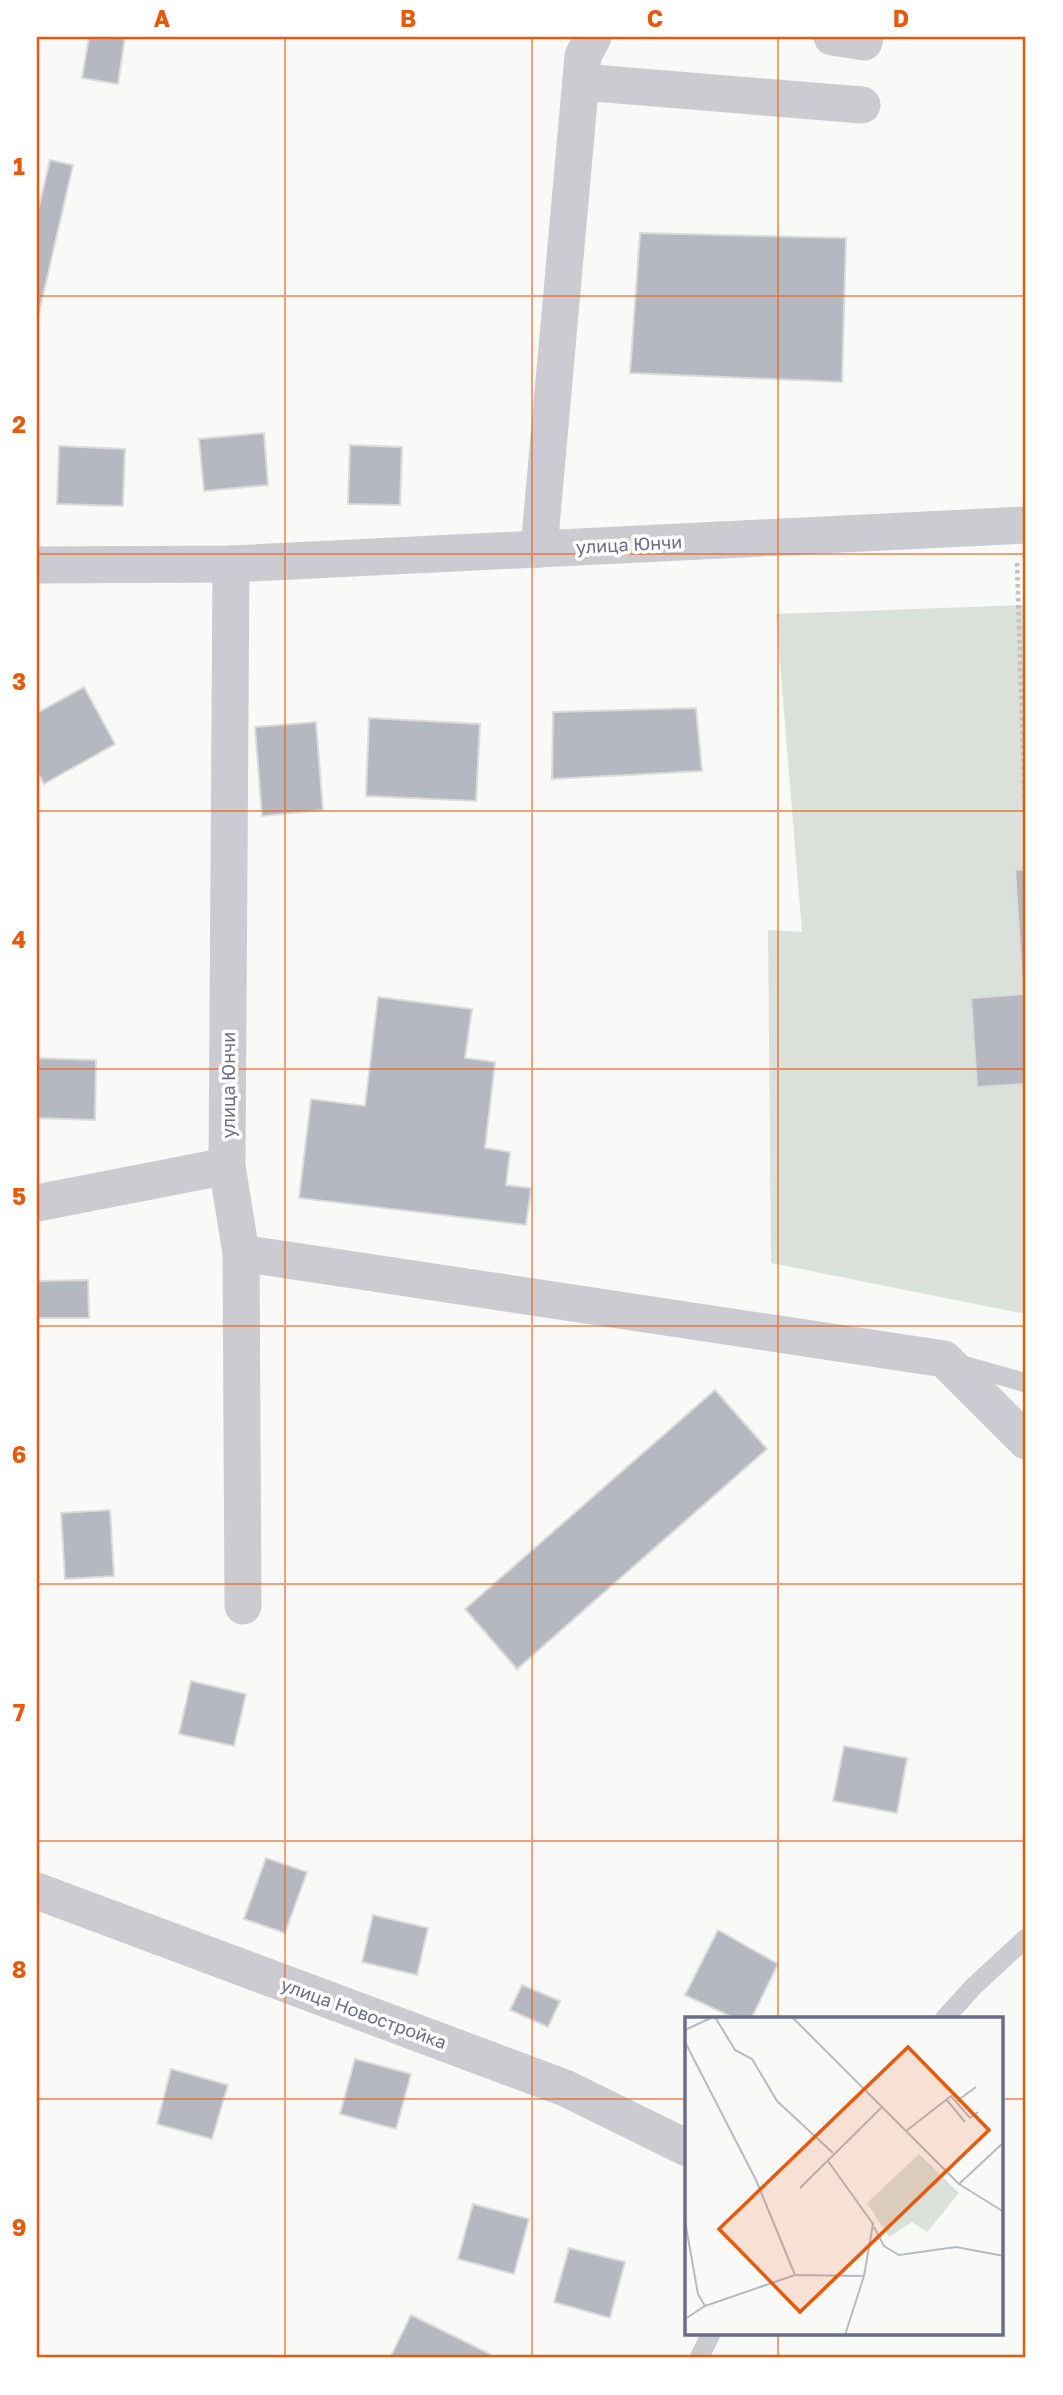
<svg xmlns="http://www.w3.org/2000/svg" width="1063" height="2395" font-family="'Golos Text',sans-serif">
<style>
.green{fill:#d9e1da}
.building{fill:#b5b7c1;stroke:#dbdcda;stroke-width:2}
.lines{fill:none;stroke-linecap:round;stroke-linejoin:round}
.path{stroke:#c2c2c6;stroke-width:4.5;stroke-dasharray:3.5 3.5;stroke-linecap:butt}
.service{stroke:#cbcbd1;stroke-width:19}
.minor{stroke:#cbcbd1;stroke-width:37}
.grid{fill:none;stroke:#e8590c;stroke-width:2;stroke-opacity:0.55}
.labels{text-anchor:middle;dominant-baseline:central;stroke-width:7;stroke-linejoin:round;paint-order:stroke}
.street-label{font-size:18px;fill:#6a6d88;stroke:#fff}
.inset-road{fill:none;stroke:#b7bac4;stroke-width:2}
.view{fill:#e8590c;fill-opacity:0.15;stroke:#e8590c;stroke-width:3.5}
.inset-edge{fill:none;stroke:#6a6d88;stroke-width:3.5}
.neatline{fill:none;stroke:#e8590c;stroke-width:2.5}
.grid-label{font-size:23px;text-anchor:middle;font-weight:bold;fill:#e8590c}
</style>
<rect width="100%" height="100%" fill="#f9faf8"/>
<polygon class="green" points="1026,605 1026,1314 771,1263 768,930 802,932 776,614"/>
<g class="building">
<polygon points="89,37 125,37 118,84 82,78"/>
<polygon points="50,160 73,165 39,313 37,313 37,215"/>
<polygon points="640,233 846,238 842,382 630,373"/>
<polygon points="264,433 268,485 204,491 199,439"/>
<polygon points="350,445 402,447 400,505 348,504"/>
<polygon points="59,446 125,449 123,506 57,504"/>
<polygon points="84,687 115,744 44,784 37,771 37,713"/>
<polygon points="696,708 702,771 552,779 553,712"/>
<polygon points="369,718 480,724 476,801 366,796"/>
<polygon points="316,722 323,810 262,816 255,727"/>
<polygon points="1026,869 1026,1084 977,1087 971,998 1023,994 1015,870"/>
<polygon points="378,997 472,1009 465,1058 495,1062 485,1148 510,1152 506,1185 531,1188 526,1225 299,1198 311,1099 365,1106"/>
<polygon points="37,1058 96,1060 95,1120 37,1118"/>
<polygon points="88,1280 89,1318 37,1318 37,1281"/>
<polygon points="715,1390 767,1449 517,1669 465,1609"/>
<polygon points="110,1510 114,1576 65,1579 61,1513"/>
<polygon points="191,1681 246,1694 234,1746 179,1734"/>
<polygon points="844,1746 907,1758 897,1813 833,1801"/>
<polygon points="266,1858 307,1872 285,1933 244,1919"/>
<polygon points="373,1915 428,1928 417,1975 362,1962"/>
<polygon points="718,1930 778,1964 751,2019 736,2019 685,1995"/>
<polygon points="522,1985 560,2001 548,2027 510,2010"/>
<polygon points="355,2059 411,2074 396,2129 340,2114"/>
<polygon points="171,2069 228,2085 212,2139 157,2124"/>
<polygon points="473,2204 529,2219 514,2274 458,2259"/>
<polygon points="569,2248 625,2262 610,2318 554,2302"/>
<polygon points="411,2315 490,2354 488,2358 390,2358"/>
</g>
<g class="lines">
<polyline class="path" points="1017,563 1025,814"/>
<g class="service">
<polyline points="959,1364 1026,1383"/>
<polyline points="944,2019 974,1986 1026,1938"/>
<polyline points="699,2358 711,2334"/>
</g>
<g class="minor">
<polyline points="832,37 864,42 865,37"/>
<polyline points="581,82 862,105"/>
<polyline points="539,549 583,56 593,37"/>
<polyline points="231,564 227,1166 241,1253 243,1606"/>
<polyline points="37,565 231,564 1026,525"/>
<polyline points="37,1203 227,1166"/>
<polyline points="241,1253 944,1359 1026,1441"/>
<polyline points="37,1891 565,2088 687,2148"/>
</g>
</g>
<path class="grid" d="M285,37V2358M532,37V2358M778,37V2019M37,296H1026M37,554H1026M37,811H1026M37,1069H1026M37,1326H1026M37,1584H1026M37,1841H1026M37,2099H687M1002,2099H1026M778,2334V2358"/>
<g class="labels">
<g class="street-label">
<text transform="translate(629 544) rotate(-3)">улица Юнчи</text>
<text transform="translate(228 1085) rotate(-90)">улица Юнчи</text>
<text transform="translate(364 2013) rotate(20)">улица Новостройка</text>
</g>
</g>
<g transform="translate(685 2017)">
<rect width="318" height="318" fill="#f9faf8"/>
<path d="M234,137L274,176L242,215L227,205L204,220L182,186Z" fill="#d9e1da"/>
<path class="inset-road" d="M30,0L50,33L67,42L92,84L148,136M107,0L274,167L319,125M0,13L28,0M0,25L71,163L110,258M261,82L280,105M272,84L291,70M221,114L266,79L285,101L293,95M143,144L188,207L179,259L160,318M274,167L319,195M115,171L196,91M0,204L13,277L20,289M189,210L199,229L214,238L271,230L319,239M0,302L20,289L110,258L179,259"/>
<path class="view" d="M223,30L304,113L115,295L34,212Z"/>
<rect width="318" height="318" class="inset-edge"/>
</g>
<rect width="1063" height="2395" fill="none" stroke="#ffffff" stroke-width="77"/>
<rect x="38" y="38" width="986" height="2318" class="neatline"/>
<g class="grid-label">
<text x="162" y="27">A</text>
<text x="408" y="27">B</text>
<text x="655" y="27">C</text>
<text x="901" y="27">D</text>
<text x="19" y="175">1</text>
<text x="19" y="433">2</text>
<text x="19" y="690">3</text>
<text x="19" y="948">4</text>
<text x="19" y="1205">5</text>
<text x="19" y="1463">6</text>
<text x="19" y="1721">7</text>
<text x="19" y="1978">8</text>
<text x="19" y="2236">9</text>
</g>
</svg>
